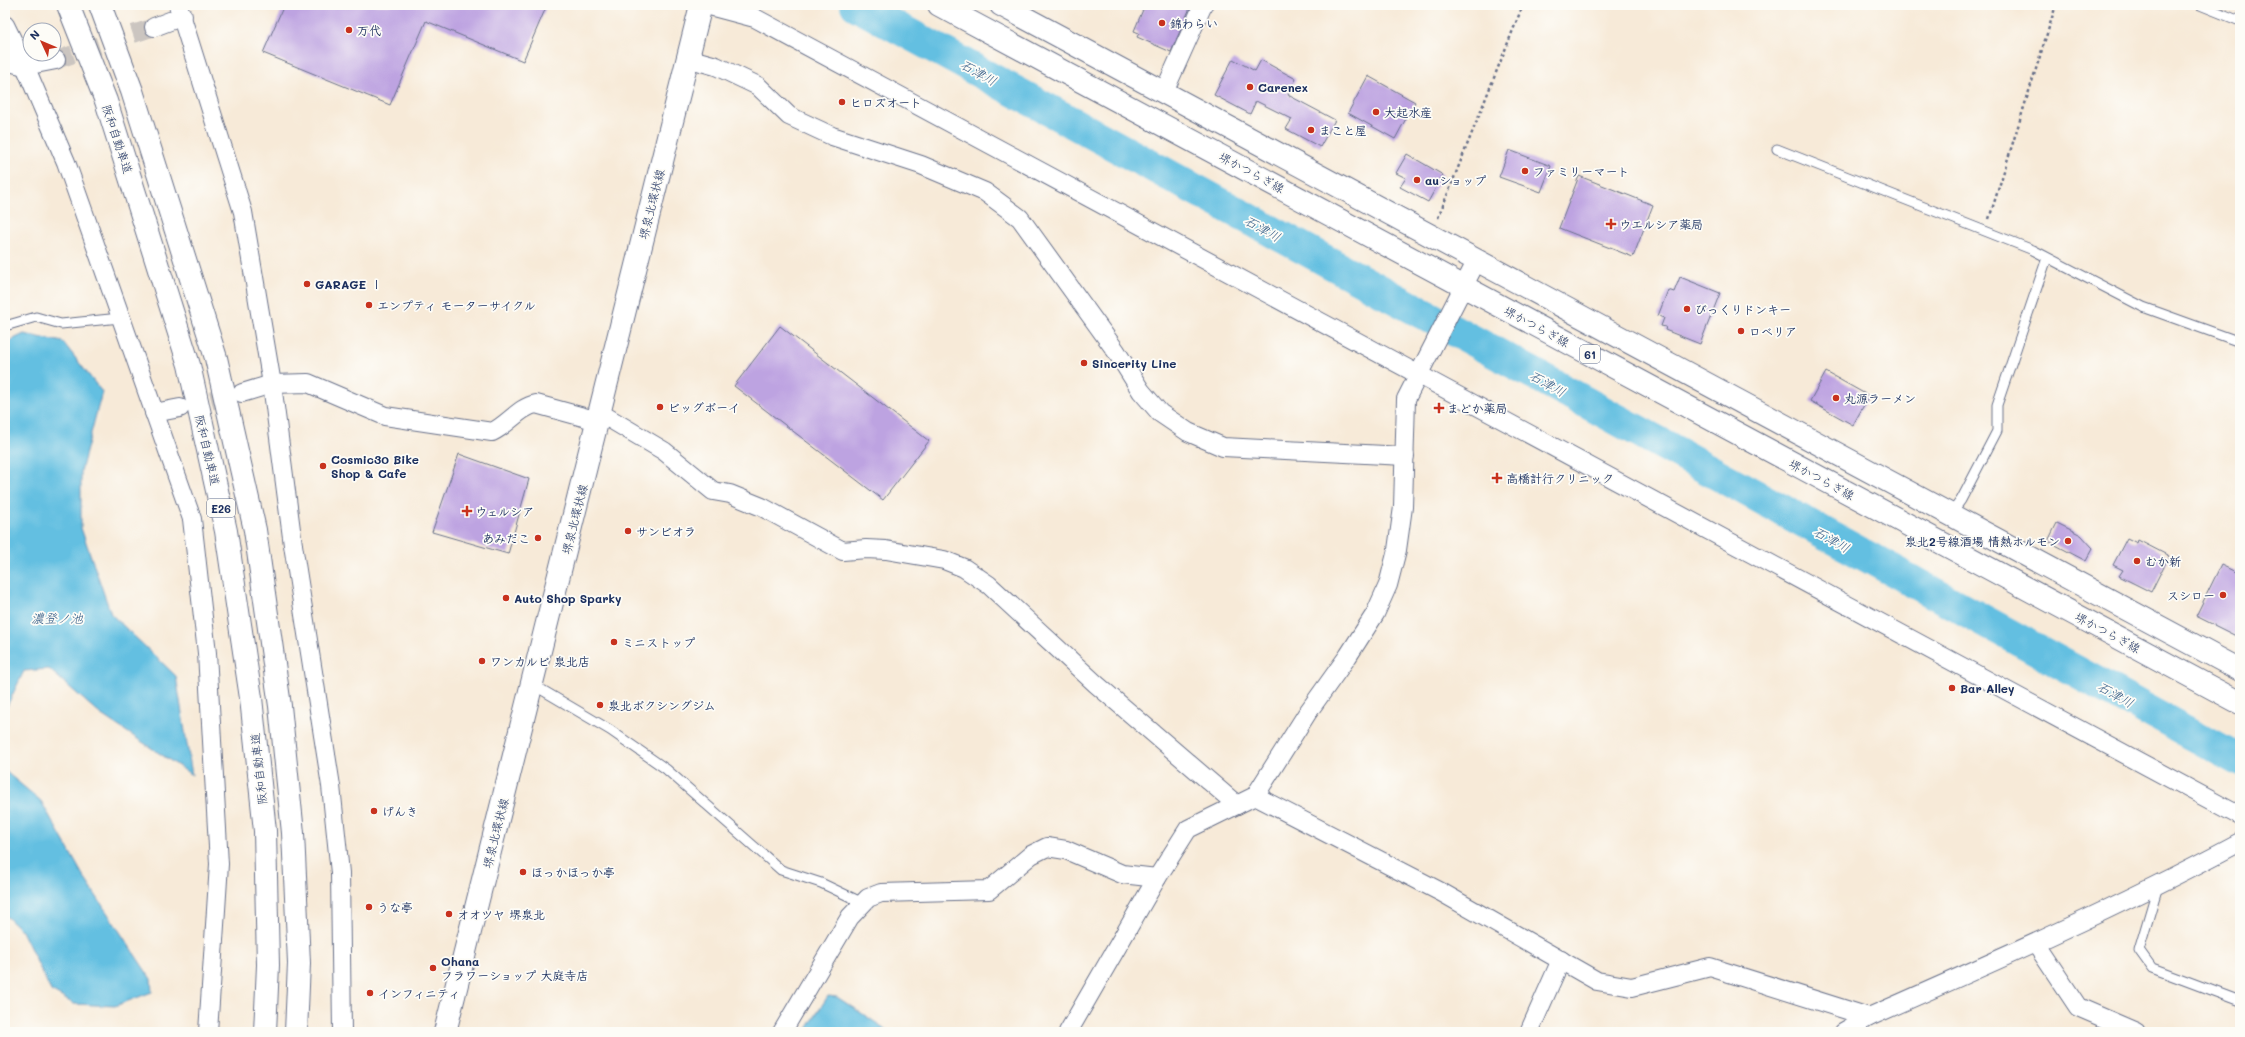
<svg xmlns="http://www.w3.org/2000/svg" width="2245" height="1037" font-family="Mali,'Klee One',sans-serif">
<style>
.water{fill:#64bfe1;stroke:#4077a0}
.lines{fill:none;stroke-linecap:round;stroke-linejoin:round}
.river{stroke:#64bfe1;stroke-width:32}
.building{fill:#bda3e1}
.street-tunnel{stroke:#cbc5c0;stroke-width:18;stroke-dasharray:18 9;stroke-linecap:butt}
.lane-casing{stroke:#687089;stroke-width:11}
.street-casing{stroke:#687089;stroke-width:20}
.secondary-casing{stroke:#687089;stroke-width:24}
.primary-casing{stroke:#687089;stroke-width:24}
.highway-casing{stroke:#687089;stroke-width:24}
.path{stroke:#687089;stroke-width:2.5;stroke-dasharray:3 3;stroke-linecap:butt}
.lane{stroke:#fff;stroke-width:9}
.street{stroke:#fff;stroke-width:18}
.secondary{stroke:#fff;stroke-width:22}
.primary{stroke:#fff;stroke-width:22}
.highway{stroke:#fff;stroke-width:22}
.poi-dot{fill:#c8321e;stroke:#fdfcf7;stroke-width:1.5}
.labels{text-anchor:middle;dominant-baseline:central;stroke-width:3.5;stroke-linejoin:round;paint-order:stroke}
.shield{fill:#fdfcf7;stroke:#5f6c8c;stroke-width:1}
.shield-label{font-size:11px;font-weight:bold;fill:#1b2f5e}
.poi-label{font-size:12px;font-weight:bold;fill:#1b2f5e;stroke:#fdfcf7;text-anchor:start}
.street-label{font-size:12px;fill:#1b2f5e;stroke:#fdfcf7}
.water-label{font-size:13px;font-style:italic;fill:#315a85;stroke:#fdfcf7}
</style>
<rect width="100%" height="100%" fill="#fdfcf7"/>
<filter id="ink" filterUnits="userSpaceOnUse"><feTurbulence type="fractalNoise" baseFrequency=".025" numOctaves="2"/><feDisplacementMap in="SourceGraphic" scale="8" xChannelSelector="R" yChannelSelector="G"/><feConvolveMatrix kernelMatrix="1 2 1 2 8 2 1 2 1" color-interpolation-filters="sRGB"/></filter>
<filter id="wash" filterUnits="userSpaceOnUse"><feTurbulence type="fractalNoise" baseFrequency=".012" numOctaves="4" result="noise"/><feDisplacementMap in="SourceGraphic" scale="16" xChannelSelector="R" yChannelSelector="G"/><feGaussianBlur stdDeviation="0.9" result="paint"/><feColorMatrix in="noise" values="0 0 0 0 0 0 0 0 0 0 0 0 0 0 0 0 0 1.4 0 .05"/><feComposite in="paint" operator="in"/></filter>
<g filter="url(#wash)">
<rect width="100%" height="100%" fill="#f7ead8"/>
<g class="water">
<polygon points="24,334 63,342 102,392 81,471 81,528 111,614 176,676 192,775 100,714 49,669 24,671 5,710 5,343"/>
<polygon points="5,771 41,801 85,879 151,979 152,992 115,1006 74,1004 51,991 22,931 5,915"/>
<polygon points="828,996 837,997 890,1032 805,1032"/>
</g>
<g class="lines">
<polyline class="river" points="856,5 1547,381 2240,761"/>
</g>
<g id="blocks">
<g class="building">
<polygon points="284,5 547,5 523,61 426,21 390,105 263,53"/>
<polygon points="1145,5 1182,5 1190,8 1171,52 1137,37 1139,33 1134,31"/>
<polygon points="1233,59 1255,71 1261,60 1296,79 1288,95 1335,120 1320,147 1286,129 1292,119 1256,101 1250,114 1214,95"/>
<polygon points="1368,76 1415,102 1395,139 1348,113"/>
<polygon points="1509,150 1551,166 1541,192 1499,177"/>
<polygon points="1407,154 1443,175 1428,202 1400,187 1406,178 1396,173"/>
<polygon points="1579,176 1653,205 1633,257 1559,228"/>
<polygon points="1680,277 1720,293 1700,344 1665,330 1666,327 1661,326 1664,318 1658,316 1668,290 1674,292"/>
<polygon points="780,326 929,441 883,500 734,386"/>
<polygon points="1826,372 1869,396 1853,425 1810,401"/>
<polygon points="459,454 529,479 508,554 432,532"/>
<polygon points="2057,523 2081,535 2093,548 2086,561 2048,541"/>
<polygon points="2127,538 2137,543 2138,540 2169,556 2151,592 2119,576 2123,570 2113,565"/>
<polygon points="2221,565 2240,574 2240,638 2196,616"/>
</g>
</g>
</g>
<g filter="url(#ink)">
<use href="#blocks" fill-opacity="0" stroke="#687089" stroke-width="1"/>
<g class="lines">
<g class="street-tunnel">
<polyline points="56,60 154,27"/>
<polyline points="185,407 238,394"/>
</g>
<defs>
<g id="lane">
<polyline points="2200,5 2240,21"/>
<polyline points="1777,149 2033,250 2143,307 2240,342"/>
<polyline points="5,326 36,317 61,324 120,318"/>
<polyline points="1950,515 1961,500 1997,431 1997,405 2047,258"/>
<polyline points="532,684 610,730 666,769 781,870 821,883 863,903"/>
<polyline points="2158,886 2139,950 2152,968 2240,1001"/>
</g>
<g id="street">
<polyline points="178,5 243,212 272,384 293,545 331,786 340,873 342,1032"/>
<polyline points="706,5 755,18 2240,816"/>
<polyline points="5,25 25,66 66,162 192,519 207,653 219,864 208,1032"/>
<polyline points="154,27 183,16"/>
<polyline points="687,58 716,66 758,86 789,116 832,136 921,165 985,192 1020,218 1116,351 1141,391 1160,413 1188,432 1223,447 1405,456"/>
<polyline points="5,61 25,66 56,60"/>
<polyline points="1164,92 1203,5"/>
<path d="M242,393L272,384L308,383L385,416L492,432C508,425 519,407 536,404L598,421"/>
<polyline points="154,413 180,408"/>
<polyline points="600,413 664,451 713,491 730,494 762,507 843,551 866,549 886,550 944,560 964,568 989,585 1096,684 1237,805"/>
<polyline points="1255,796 1441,892 1597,981 1632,987 1710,967 1869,1017"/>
<polyline points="2036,944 2078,1007 2136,1032"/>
<polyline points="782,1032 850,917 868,898 881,893 989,890 1031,855 1047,847 1066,850 1122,874 1157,878"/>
<polyline points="1068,1032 1157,878 1188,829 1255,796 1308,712 1348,656 1375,614 1388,585 1397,550 1403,507 1406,399 1477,260"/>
<polyline points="1529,1032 1561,960"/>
<path d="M1843,1032L1869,1017C1994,962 2119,907 2240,842"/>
</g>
<polyline id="secondary" points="445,1032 701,5"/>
<g id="primary">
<polyline points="939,5 2240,703"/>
<polyline points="1001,5 2240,670"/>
</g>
<g id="highway">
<polyline points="68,5 106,101 189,365 226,531 251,698 265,831 268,965 265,1032"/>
<polyline points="100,5 132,91 216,358 255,530 280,706 293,833 299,963 296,1032"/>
</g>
</defs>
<use href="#lane" class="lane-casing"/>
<use href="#street" class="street-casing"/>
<use href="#secondary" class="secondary-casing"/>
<use href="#primary" class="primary-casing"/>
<use href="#highway" class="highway-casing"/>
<g class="path">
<polyline points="1438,218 1523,5"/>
<polyline points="1989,219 2056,5"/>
</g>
<use href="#lane" class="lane"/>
<use href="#street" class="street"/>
<use href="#secondary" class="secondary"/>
<use href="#primary" class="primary"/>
<use href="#highway" class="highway"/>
</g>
</g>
<g class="poi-dot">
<circle cx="1162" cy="23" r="4"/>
<circle cx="349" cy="30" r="4"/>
<circle cx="1250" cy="87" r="4"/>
<circle cx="842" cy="102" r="4"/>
<circle cx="1376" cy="112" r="4"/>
<circle cx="1311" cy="130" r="4"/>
<circle cx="1525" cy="171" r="4"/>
<circle cx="1417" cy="180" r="4"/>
<path d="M1609 218h4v4h4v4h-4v4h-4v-4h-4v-4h4z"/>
<circle cx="307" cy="284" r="4"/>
<circle cx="369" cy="305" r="4"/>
<circle cx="1687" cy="309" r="4"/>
<circle cx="1741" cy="331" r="4"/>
<circle cx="1084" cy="363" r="4"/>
<circle cx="1836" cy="398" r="4"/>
<circle cx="660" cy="407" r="4"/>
<path d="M1437 402h4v4h4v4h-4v4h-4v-4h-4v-4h4z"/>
<circle cx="323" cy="466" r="4"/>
<path d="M1495 472h4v4h4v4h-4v4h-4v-4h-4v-4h4z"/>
<path d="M465 505h4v4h4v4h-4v4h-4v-4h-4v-4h4z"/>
<circle cx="628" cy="531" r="4"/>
<circle cx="538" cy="538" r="4"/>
<circle cx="2068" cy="541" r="4"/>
<circle cx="2137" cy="561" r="4"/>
<circle cx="2223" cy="595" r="4"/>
<circle cx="506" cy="598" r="4"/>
<circle cx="614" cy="642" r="4"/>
<circle cx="482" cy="661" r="4"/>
<circle cx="1952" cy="688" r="4"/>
<circle cx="600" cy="705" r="4"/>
<circle cx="374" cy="811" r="4"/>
<circle cx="523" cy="872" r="4"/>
<circle cx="369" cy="907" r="4"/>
<circle cx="449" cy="914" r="4"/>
<circle cx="433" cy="968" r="4"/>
<circle cx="370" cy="993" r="4"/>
</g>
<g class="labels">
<g class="shield">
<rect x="1580" y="345" width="20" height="18" rx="3"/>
<rect x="207" y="499" width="28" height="18" rx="3"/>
</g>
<g class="shield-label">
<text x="1590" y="354">61</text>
<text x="221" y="508">E26</text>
</g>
<g class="poi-label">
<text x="1170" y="23">錦わらい</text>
<text x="357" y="30">万代</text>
<text x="1258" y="87">Carenex</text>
<text x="850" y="102">ヒロズオート</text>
<text x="1384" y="112">大起水産</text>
<text x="1319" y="130">まこと屋</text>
<text x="1533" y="171">ファミリーマート</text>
<text x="1425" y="180">auショップ</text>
<text x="1619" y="224">ウエルシア薬局</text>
<text x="315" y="284">GARAGE Ⅰ</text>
<text x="377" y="305">エンプティ モーターサイクル</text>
<text x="1695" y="309">びっくりドンキー</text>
<text x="1749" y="331">ロベリア</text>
<text x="1092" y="363">Sincerity Line</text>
<text x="1844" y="398">丸源ラーメン</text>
<text x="668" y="407">ビッグボーイ</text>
<text x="1447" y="408">まどか薬局</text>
<text x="331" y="459">Cosmic30 Bike<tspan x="331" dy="14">Shop &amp; Cafe</tspan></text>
<text x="1506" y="478">高橋計行クリニック</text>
<text x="475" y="511">ウェルシア</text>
<text x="636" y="531">サンビオラ</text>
<text x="530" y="538" text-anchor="end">あみだこ</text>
<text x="2060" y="541" text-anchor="end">泉北2号線酒場 情熱ホルモン</text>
<text x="2145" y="561">むか新</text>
<text x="2215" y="595" text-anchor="end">スシロー</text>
<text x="514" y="598">Auto Shop Sparky</text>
<text x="622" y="642">ミニストップ</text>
<text x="490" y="661">ワンカルビ 泉北店</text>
<text x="1960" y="688">Bar Alley</text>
<text x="608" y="705">泉北ボクシングジム</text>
<text x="382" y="811">げんき</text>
<text x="531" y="872">ほっかほっか亭</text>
<text x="377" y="907">うな亭</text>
<text x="457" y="914">オオツヤ 堺泉北</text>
<text x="441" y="961">Ohana<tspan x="441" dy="14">フラワーショップ 大庭寺店</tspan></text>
<text x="378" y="993">インフィニティ</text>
</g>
<g class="street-label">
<text transform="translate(118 139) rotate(72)">阪和自動車道</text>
<text transform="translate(1252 172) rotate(28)">堺かつらぎ線</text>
<text transform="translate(651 204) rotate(-76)">堺泉北環状線</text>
<text transform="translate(1537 326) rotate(28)">堺かつらぎ線</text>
<text transform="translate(208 450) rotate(77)">阪和自動車道</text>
<text transform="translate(1822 479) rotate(28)">堺かつらぎ線</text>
<text transform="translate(574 519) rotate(-76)">堺泉北環状線</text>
<text transform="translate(2108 632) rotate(28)">堺かつらぎ線</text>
<text transform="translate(258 769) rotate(-96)">阪和自動車道</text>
<text transform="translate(495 833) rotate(-76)">堺泉北環状線</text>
</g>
<g class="water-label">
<text transform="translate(979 72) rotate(29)">石津川</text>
<text transform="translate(1263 228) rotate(29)">石津川</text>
<text transform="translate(1548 383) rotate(29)">石津川</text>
<text transform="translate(1832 539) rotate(29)">石津川</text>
<text x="57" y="617">濃登ノ池</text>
<text transform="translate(2116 694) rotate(29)">石津川</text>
</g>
</g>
<rect width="2245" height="1037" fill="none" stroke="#fdfcf7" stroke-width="20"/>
<g transform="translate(42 42) rotate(314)"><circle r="19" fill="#fdfcf7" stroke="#a3aaba"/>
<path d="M0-3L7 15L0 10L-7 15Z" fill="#c8321e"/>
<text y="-6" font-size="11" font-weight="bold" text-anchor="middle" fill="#1b2f5e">N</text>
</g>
</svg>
